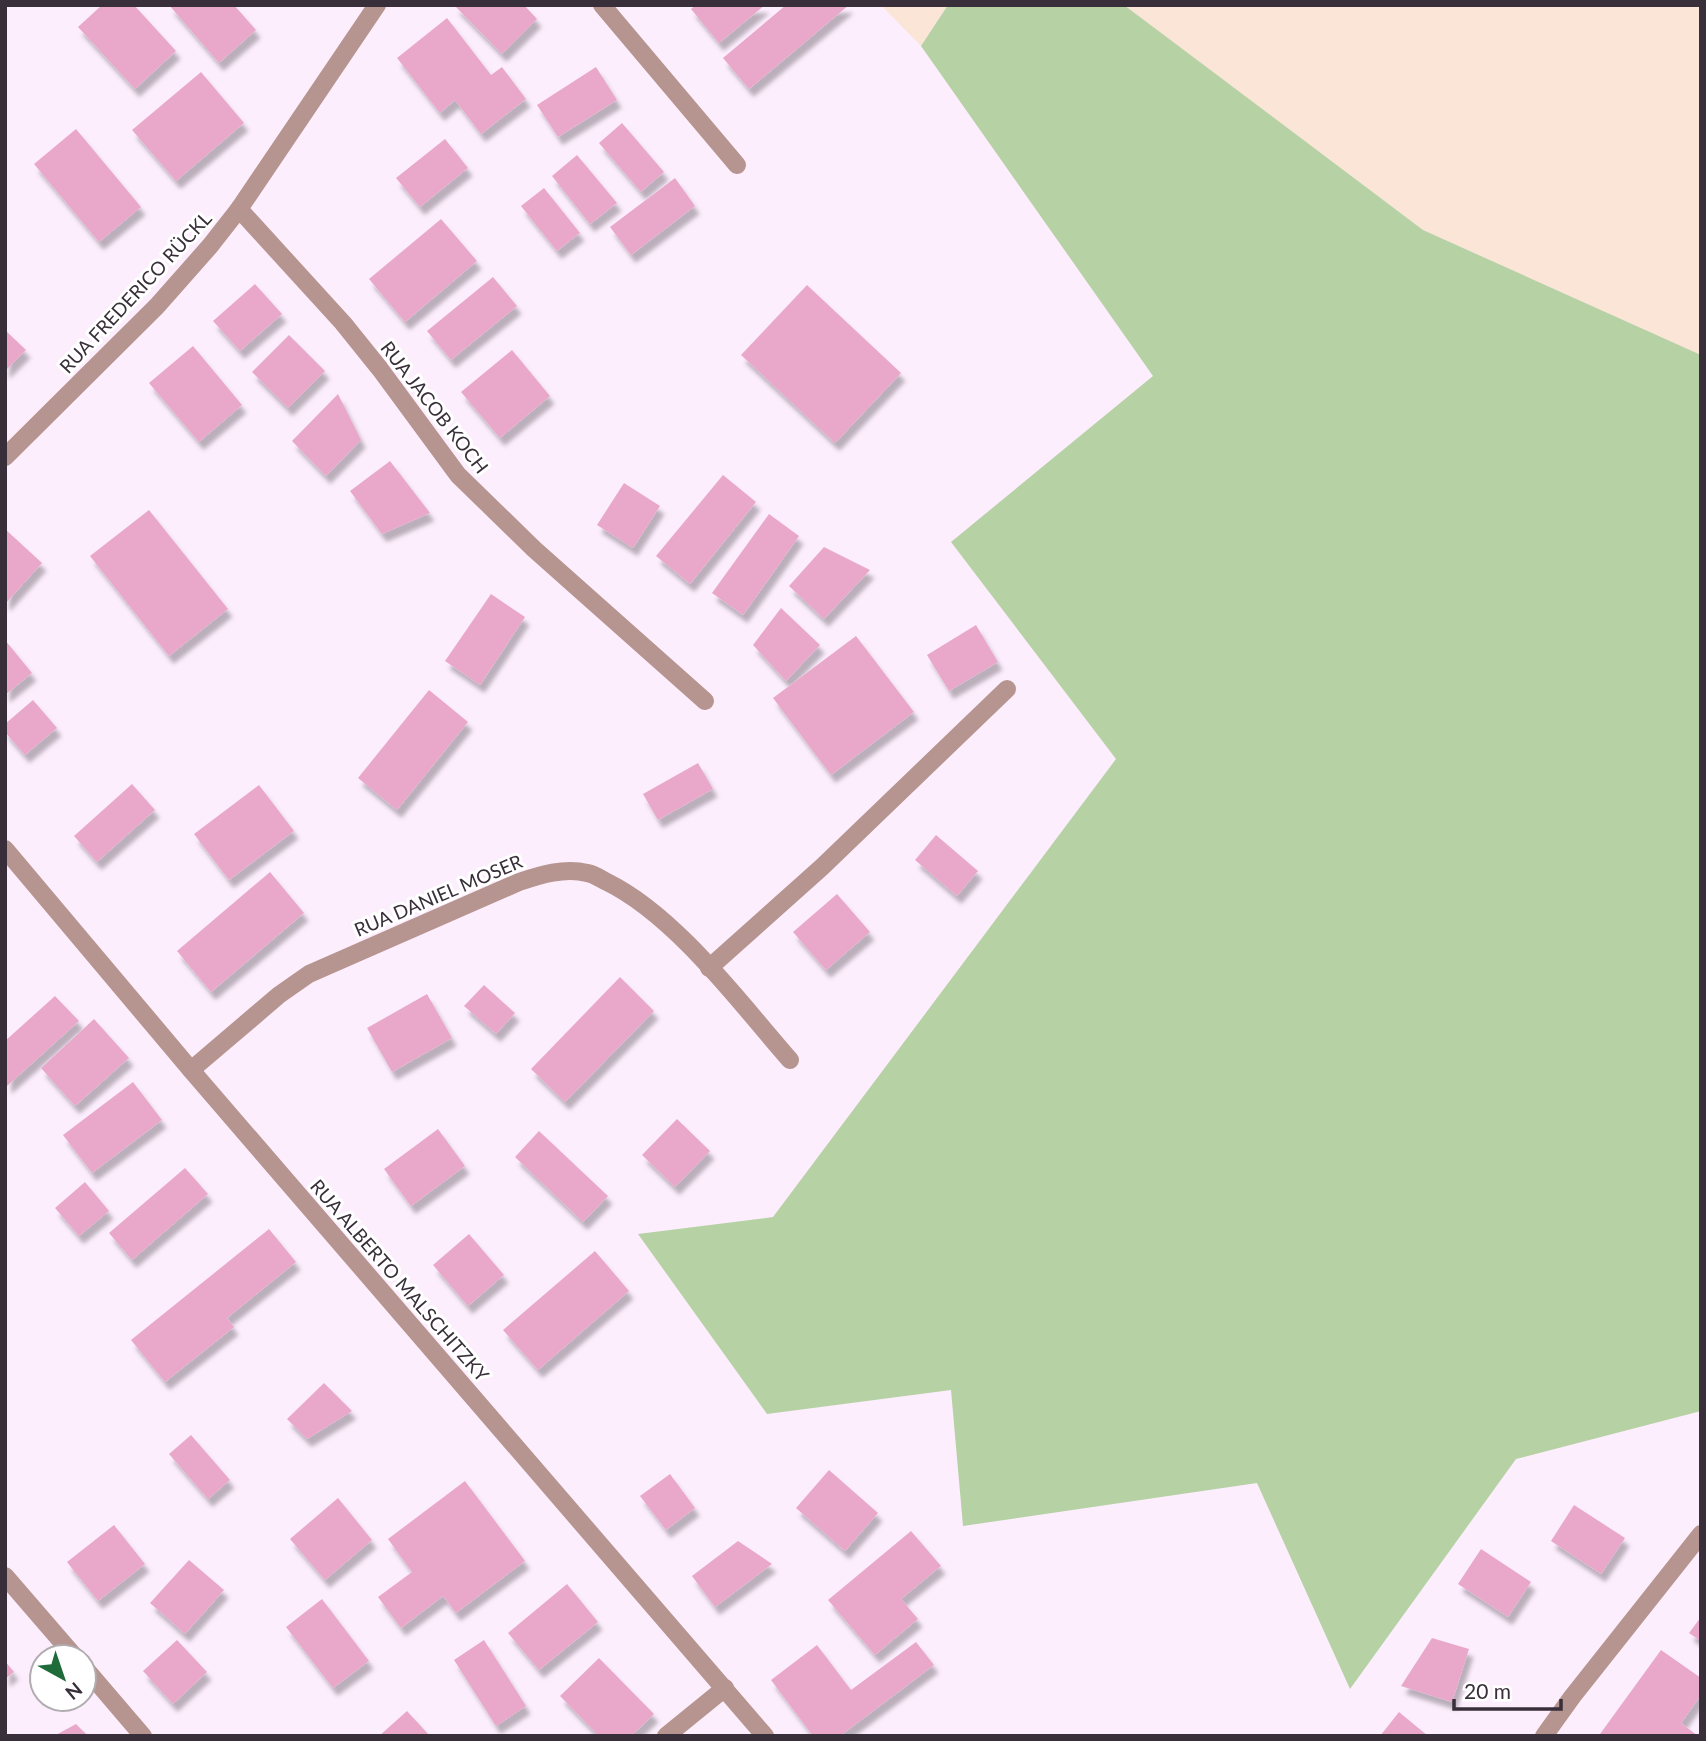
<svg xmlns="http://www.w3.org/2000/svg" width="1706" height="1741" font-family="Lato,sans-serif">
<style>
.industrial{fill:#fae5d6}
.green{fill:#b6d1a4}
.building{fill:#e9a8ca;filter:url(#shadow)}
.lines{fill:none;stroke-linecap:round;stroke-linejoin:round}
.minor{stroke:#b69590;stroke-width:18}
.tertiary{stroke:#b69590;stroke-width:18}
.labels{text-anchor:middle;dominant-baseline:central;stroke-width:6;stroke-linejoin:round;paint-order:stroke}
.street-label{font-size:19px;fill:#392f3a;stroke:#fff}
</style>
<defs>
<filter id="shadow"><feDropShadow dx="4.5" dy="8" stdDeviation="2" flood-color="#0004"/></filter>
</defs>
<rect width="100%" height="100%" fill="#fdeefe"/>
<g class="industrial">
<polygon points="881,5 948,5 921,46"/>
<polygon points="1124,5 1701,5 1701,355 1423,230"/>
</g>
<polygon class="green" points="948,5 1124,5 1423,230 1701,355 1701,1411 1516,1459 1350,1689 1257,1483 963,1526 951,1390 767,1414 638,1234 773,1217 1116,759 951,542 1153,376 921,46"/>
<g class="building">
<polygon points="102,5 134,5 176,51 135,89 78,27"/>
<polygon points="169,5 234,5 256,30 219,63"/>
<polygon points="454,5 524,5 537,19 502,54"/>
<polygon points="696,5 765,5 719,43 691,9"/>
<polygon points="786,5 849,5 749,89 723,58"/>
<polygon points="447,18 491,75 502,67 526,99 481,134 455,100 440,113 397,58"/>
<polygon points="596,67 617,100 558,137 537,105"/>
<polygon points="201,72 244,123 176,181 132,130"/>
<polygon points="622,123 664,172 641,192 599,143"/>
<polygon points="76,129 141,207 99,242 34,164"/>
<polygon points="445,139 468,168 420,207 396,178"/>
<polygon points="577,155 617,203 590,224 552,176"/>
<polygon points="675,178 695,206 631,255 610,227"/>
<polygon points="544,188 580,233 557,251 521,206"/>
<polygon points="441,219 477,261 405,322 369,279"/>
<polygon points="493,277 517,306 451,360 427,331"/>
<polygon points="255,284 282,314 240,351 213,321"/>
<polygon points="807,285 901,373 835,443 741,355"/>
<polygon points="5,330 26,350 5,371"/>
<polygon points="289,335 325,371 288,408 252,372"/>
<polygon points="193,346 242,405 199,442 149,383"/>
<polygon points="512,350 550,396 500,438 461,392"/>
<polygon points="338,394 361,440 326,476 292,441"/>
<polygon points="390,461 430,513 382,534 350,491"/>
<polygon points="723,475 756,502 690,584 656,556"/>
<polygon points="624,483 660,506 633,548 597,525"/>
<polygon points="149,510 228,609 169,656 90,556"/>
<polygon points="769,514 799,536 743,615 712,593"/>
<polygon points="5,529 42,563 5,604"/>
<polygon points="824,547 870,570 824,619 789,586"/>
<polygon points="491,594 525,617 480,685 445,661"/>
<polygon points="781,608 820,645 786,681 753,645"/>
<polygon points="976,625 998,662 949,691 927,655"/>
<polygon points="856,636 914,712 831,775 773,698"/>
<polygon points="5,640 32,673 5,695"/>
<polygon points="429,690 468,722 397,810 358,778"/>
<polygon points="33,700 57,728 25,755 5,732 5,724"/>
<polygon points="698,763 713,789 658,820 643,794"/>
<polygon points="132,784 155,810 97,862 74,836"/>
<polygon points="259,785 294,831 229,880 194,834"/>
<polygon points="936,835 978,871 957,896 915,860"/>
<polygon points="270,872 304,913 211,992 177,951"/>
<polygon points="837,894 870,932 826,970 793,932"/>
<polygon points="620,977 654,1011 565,1102 531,1069"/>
<polygon points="484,985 515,1013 496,1034 464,1006"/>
<polygon points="427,994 452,1038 392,1072 367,1028"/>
<polygon points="55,996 79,1021 7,1086 5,1041"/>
<polygon points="94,1019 129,1058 75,1106 41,1068"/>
<polygon points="133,1082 162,1120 92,1173 63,1135"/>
<polygon points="677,1119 710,1151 675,1187 642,1155"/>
<polygon points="438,1129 465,1166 411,1206 384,1169"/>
<polygon points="539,1131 608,1196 583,1222 515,1157"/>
<polygon points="185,1168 208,1194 132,1260 109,1233"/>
<polygon points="85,1182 109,1211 79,1236 55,1208"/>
<polygon points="269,1229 296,1262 227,1318 234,1327 165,1382 131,1340"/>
<polygon points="469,1234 504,1275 468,1306 433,1265"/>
<polygon points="595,1251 629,1291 538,1370 503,1330"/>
<polygon points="324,1383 352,1411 307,1439 287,1419"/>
<polygon points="191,1435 230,1480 208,1499 169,1454"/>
<polygon points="829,1470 878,1513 845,1551 796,1508"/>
<polygon points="670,1474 695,1508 666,1530 640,1496"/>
<polygon points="465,1481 525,1561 456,1613 443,1596 401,1628 378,1597 412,1572 388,1539"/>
<polygon points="338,1498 372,1540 325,1580 290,1539"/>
<polygon points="1574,1505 1625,1538 1601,1574 1551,1541"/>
<polygon points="114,1525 145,1564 98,1601 67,1562"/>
<polygon points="911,1531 941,1566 901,1599 918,1619 875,1655 828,1600"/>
<polygon points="738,1541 772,1564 715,1607 692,1576"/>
<polygon points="1481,1549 1531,1582 1508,1617 1458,1584"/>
<polygon points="189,1560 224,1590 185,1634 150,1603"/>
<polygon points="567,1584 598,1622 539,1670 508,1633"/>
<polygon points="322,1599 369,1661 333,1688 286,1627"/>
<polygon points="1701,1617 1701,1641 1689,1633"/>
<polygon points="1432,1638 1469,1649 1452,1702 1401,1686"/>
<polygon points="177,1640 207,1672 173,1704 143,1671"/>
<polygon points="484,1640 526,1706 496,1726 454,1660"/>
<polygon points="916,1642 934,1665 840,1736 813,1736 771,1680 817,1645 851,1690"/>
<polygon points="1661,1650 1701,1678 1701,1695 1681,1723 1698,1736 1603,1736 1600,1734"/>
<polygon points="599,1658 654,1714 631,1736 599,1736 560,1696"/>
<polygon points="5,1661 14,1672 5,1679"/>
<polygon points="407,1711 430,1736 379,1736"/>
<polygon points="1399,1712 1428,1736 1380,1736"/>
<polygon points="76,1724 88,1736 54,1736"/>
</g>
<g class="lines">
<g class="minor">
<polyline points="602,5 737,165"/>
<polyline points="239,209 343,323 380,369 458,475 534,549 705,701"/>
<polyline points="709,968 822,867 1007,689"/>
<path d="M191,1070L279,995L309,974L519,882C540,875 565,867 587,873C594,874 601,879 607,882C676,916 739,1002 790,1060"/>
<polyline points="5,1576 75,1657"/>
<polyline points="84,1667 143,1736"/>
<polyline points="666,1736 725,1688"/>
<polyline points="1544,1736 1572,1697 1701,1534"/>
</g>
<g class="tertiary">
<polyline points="5,457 157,306 210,246 239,209 377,5"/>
<polyline points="5,849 191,1070 765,1736"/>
</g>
</g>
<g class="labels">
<g class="street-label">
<text transform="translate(135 292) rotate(-47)">RUA FREDERICO RÜCKL</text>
<text transform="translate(435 407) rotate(52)">RUA JACOB KOCH</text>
<text transform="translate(438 895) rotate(-23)">RUA DANIEL MOSER</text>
<text transform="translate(400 1280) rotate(49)">RUA ALBERTO MALSCHITZKY</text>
</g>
</g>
<rect width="1706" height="1741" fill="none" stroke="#392f3a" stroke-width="14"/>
<g transform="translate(63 1678) rotate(140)"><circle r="33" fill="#ffffff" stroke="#b0acb0" stroke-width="2"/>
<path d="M0-5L12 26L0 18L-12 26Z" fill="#1f6b3a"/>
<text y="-10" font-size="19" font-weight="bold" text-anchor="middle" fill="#392f3a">N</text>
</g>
<path d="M1454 1699v10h107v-10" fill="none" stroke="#392f3a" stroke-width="3.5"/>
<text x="1464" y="1699" font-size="21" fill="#392f3a" stroke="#ffffff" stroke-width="5" paint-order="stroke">20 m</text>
</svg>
